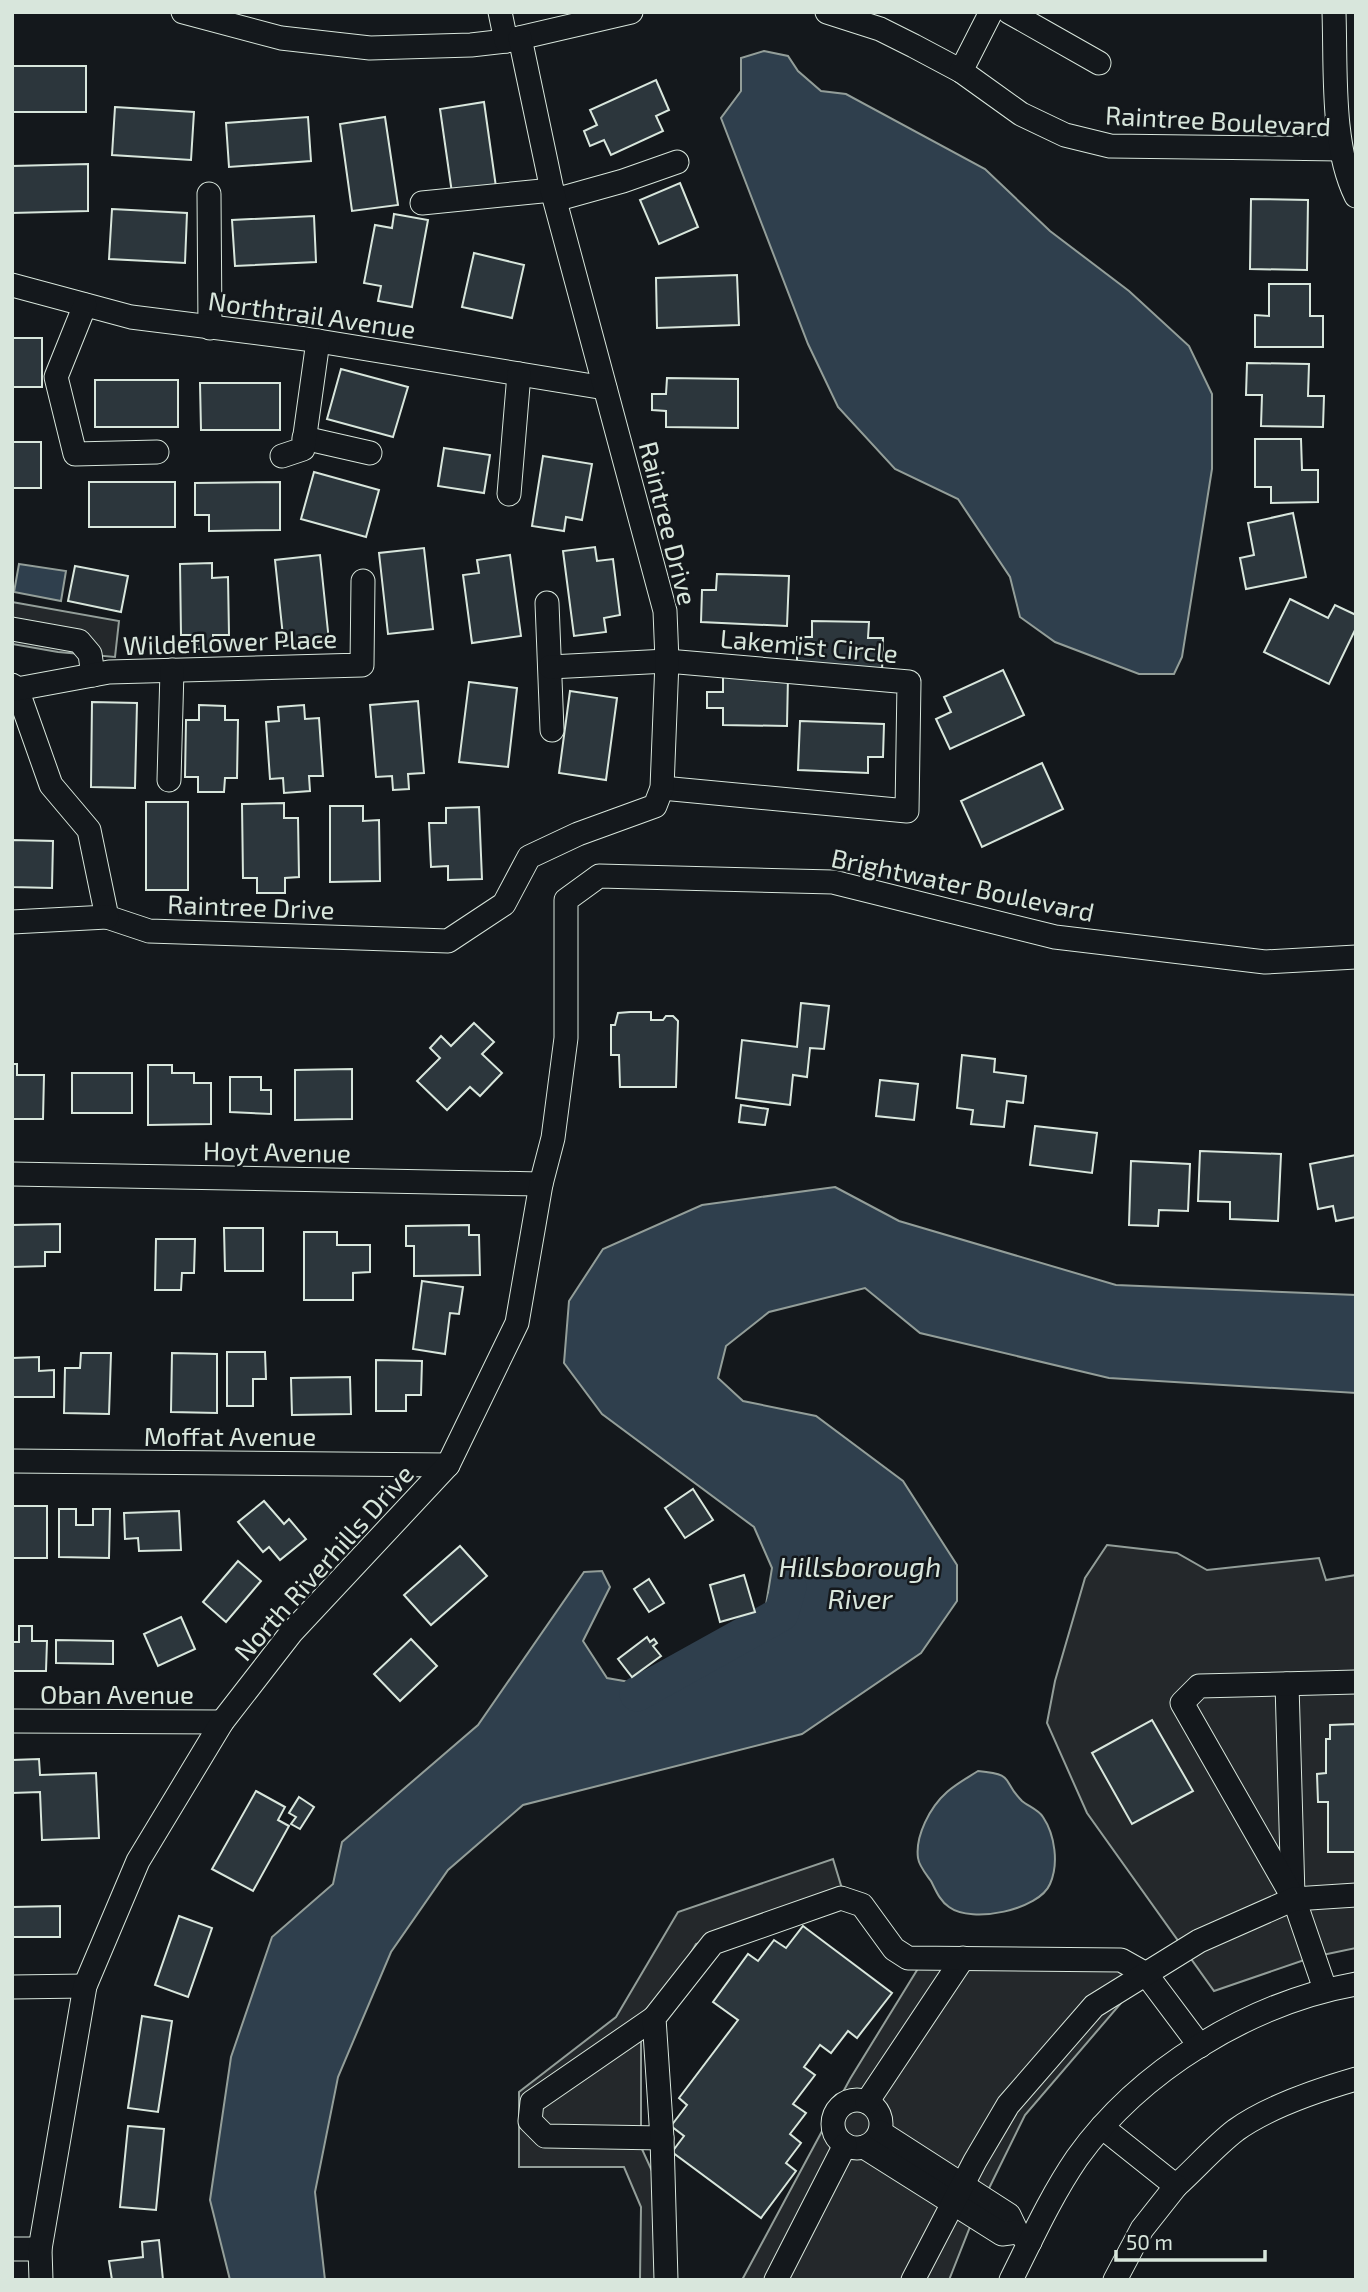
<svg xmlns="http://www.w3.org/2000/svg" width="1368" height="2292" font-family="'Exo 2',sans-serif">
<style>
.parking{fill:#24282b;stroke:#939e99;stroke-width:2}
.water{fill:#2f3f4d;stroke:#939e99;stroke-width:2}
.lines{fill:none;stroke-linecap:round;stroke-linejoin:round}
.river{stroke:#2f3f4d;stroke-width:35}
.building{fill:#2c363c;stroke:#d8e6dc;stroke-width:2}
.minor-casing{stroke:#d8e6dc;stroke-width:25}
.minor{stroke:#14181c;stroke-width:23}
.labels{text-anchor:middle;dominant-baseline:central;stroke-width:5;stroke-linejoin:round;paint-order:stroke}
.street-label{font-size:26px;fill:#d8e6dc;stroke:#14181c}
.water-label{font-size:28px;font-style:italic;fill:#d8e6dc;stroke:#14181c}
</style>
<rect width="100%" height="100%" fill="#14181c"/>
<g class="parking">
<polygon points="12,602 119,621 115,657 58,652 12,644"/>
<polygon points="1107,1545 1177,1553 1207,1570 1319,1558 1326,1580 1356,1575 1356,1948 1313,1957 1214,1991 1087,1813 1047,1723 1055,1681 1085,1578"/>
<polygon points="833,1859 843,1892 696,1944 641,2039 641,2147 673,2217 675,2280 640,2280 641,2207 624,2167 519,2167 519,2092 616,2017 678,1912"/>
<polygon points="922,1962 1152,1967 1025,2115 970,2227 949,2280 742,2280 850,2079"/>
</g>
<g class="water">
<polygon points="764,51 788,56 798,71 821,91 846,94 985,169 1050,231 1129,291 1189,346 1212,394 1212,469 1182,657 1174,674 1139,674 1055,642 1020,617 1010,577 958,499 895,469 838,407 808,344 721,118 741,91 741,58"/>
<polygon points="19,564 66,571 61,601 14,592"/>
<polygon points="835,1187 899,1221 1116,1285 1356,1295 1356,1393 1109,1378 920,1333 865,1288 769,1312 726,1346 718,1378 743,1401 816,1416 903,1481 957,1565 957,1601 921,1653 802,1734 523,1805 448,1870 391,1952 338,2077 315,2192 325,2280 230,2280 210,2200 231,2057 272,1937 333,1884 342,1842 478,1725 584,1572 602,1571 610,1587 583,1641 607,1678 641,1684 760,1642 772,1568 754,1527 602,1414 564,1363 569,1301 603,1249 702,1205"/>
<path d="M978,1771C1017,1775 1000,1779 1022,1801C1028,1806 1039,1810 1043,1817C1055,1835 1059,1864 1050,1884C1039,1910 972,1924 949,1907C940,1901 936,1891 931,1881C926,1874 919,1866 918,1858C915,1836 930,1807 947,1792C956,1784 967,1778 978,1771Z"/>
</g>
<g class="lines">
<polyline class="river" points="637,1694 781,1614 789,1587"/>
</g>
<g class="building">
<rect x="12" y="66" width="74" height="46"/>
<polygon points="656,80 669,110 656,116 663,131 611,155 604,140 590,146 584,131 597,125 590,110"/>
<polygon points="484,102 496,187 452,193 440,109"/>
<polygon points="115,107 194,112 191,160 112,155"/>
<polygon points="308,117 311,161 229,167 226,123"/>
<polygon points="385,117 398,205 352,211 340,124"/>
<polygon points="88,164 88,211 12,213 12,166"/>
<polygon points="680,183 698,227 659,244 640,200"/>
<polygon points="1251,199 1308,200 1307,270 1250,269"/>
<polygon points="112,209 187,213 185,263 109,259"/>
<polygon points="394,214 428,220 412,307 378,301 381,286 364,283 375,225 392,228"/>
<polygon points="314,216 316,262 235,266 232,220"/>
<polygon points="474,253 524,265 512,318 462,307"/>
<polygon points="737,275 739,325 657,328 656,278"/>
<polygon points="1269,284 1310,284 1310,316 1323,316 1323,347 1255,347 1255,315 1269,316"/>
<rect x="12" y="338" width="30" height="49"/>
<polygon points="1247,363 1309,364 1308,396 1324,396 1323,427 1261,426 1262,395 1246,395"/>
<polygon points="341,369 408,387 393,437 327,419"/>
<polygon points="667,378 738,379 738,428 666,427 666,411 652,410 652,394 666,394"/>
<rect x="95" y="380" width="83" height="47"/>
<polygon points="200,383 280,383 280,430 201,430"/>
<polygon points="1255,439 1301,439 1302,470 1318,470 1318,502 1271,503 1271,487 1255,487"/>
<rect x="12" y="442" width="29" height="46"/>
<polygon points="444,448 490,455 484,493 438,486"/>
<polygon points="543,456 592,464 582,520 566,517 564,531 532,526"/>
<polygon points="314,472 379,490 366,537 301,519"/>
<rect x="89" y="482" width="86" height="45"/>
<polygon points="280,482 280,530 209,531 209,515 195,515 195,483"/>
<polygon points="1293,513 1306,577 1246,589 1240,558 1254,555 1248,523"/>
<polygon points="595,547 597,561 613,559 620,615 604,618 606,632 574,636 563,551"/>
<polygon points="424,548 433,629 388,634 379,553"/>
<polygon points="320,555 329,641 284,646 275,560"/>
<polygon points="510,555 521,636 472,643 463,575 479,573 477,560"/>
<polygon points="212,563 212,578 228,577 229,635 213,635 213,649 197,649 197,635 181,635 180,564"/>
<polygon points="75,566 128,576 121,612 68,601"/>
<polygon points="717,574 789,576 787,626 701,622 702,590 716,590"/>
<polygon points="1290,599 1328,618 1335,605 1356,615 1356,628 1329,684 1264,652"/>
<polygon points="812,621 869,622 868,638 883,638 882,671 797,669 797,637 812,637"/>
<polygon points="1003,670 1024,715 950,749 936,719 951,712 944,697"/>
<polygon points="723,675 788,676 787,726 723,725 723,708 707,708 707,692 723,692"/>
<polygon points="469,682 517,688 508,767 459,762"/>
<polygon points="570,691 617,698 606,780 559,773"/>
<polygon points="418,701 424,773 408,774 409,789 393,790 392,776 376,777 370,705"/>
<polygon points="92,702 137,703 135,788 91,787"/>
<polygon points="199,705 225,706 225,720 238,720 237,778 225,778 224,792 198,792 198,777 185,777 186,720 199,720"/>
<polygon points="304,705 305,719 319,718 323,776 309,776 310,791 284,793 283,778 270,779 266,722 279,721 278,707"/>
<polygon points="800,721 884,724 883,757 868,757 868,773 798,770"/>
<polygon points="1042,763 1063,809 982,847 961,801"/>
<rect x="146" y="802" width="42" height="88"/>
<polygon points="284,803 284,818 298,818 299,877 285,878 285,893 257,893 257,878 243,878 242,804"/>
<polygon points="330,806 363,806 363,821 379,820 380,881 330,882"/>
<polygon points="479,807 482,879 448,880 448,866 431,867 429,823 446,823 446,808"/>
<polygon points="12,840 53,841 52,888 12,887"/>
<polygon points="801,1003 829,1006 824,1049 810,1048 807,1077 793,1075 790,1105 736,1098 742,1040 797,1047"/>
<polygon points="630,1012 651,1012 651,1020 663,1020 666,1016 673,1016 678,1021 676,1087 620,1087 619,1055 611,1055 611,1025 615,1025 618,1013"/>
<polygon points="474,1023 494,1042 482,1054 502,1073 480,1096 470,1087 447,1110 417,1081 440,1058 430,1048 441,1036 451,1046"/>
<polygon points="962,1055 995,1059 994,1072 1026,1076 1023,1103 1007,1101 1004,1127 971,1124 973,1110 957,1108"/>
<polygon points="12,1064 17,1064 17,1075 44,1075 43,1119 12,1119"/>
<polygon points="148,1065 172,1065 172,1073 194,1073 194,1083 211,1083 211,1124 148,1125"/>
<polygon points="352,1069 352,1119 295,1120 295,1070"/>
<rect x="72" y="1073" width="60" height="40"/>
<polygon points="230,1077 261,1077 261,1090 271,1090 271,1114 230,1112"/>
<polygon points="880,1080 918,1084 914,1120 876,1116"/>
<polygon points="741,1105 768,1109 765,1125 739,1122"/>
<polygon points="1035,1126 1097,1133 1092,1173 1030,1165"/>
<polygon points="1200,1151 1281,1154 1278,1221 1230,1219 1230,1202 1198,1201"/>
<polygon points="1356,1155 1356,1217 1336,1221 1333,1206 1318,1209 1310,1164"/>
<polygon points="1131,1161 1190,1164 1188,1211 1159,1210 1158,1226 1129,1225"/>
<polygon points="60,1224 60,1252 45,1252 45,1266 12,1267 12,1225"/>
<polygon points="469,1225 469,1235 479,1235 480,1275 414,1276 414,1246 406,1246 406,1226"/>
<polygon points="224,1228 263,1228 263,1271 225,1271"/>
<polygon points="304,1232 337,1232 337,1245 370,1245 370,1272 353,1273 353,1300 304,1300"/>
<polygon points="156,1239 195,1239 194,1273 182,1273 181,1290 155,1290"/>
<polygon points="422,1281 463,1287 459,1314 450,1313 445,1354 413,1349"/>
<polygon points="227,1352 265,1352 266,1379 253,1379 253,1406 227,1406"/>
<polygon points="81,1353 111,1353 109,1414 64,1413 65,1368 80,1368"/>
<polygon points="172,1353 217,1354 217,1413 171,1412"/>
<polygon points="39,1357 39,1371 54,1370 54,1397 12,1397 12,1358"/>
<polygon points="376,1360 422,1361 421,1395 406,1395 406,1411 376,1411"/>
<polygon points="350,1377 351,1414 292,1415 291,1378"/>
<polygon points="693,1489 713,1520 685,1538 665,1508"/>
<polygon points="264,1501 284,1524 289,1519 306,1539 280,1560 269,1547 263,1552 238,1522"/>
<rect x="12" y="1506" width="35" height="52"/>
<polygon points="59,1509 76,1509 76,1525 93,1525 93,1509 110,1509 109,1558 59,1557"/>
<polygon points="179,1511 181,1550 139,1551 138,1538 125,1539 124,1513"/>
<polygon points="460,1546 487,1576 431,1625 404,1595"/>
<polygon points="238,1561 261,1581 226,1622 203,1602"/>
<polygon points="744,1575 755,1612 720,1622 710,1585"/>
<polygon points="649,1579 664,1603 649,1612 634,1589"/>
<polygon points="181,1617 195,1649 158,1666 144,1634"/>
<polygon points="19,1626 32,1626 32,1641 47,1641 46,1671 12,1671 12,1642 19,1642"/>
<polygon points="647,1637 650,1642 654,1639 657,1643 653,1646 661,1656 632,1677 618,1659"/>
<polygon points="411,1639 437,1666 400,1701 374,1674"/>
<polygon points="56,1640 113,1641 113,1664 56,1663"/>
<polygon points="1152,1720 1193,1791 1132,1824 1092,1753"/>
<polygon points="1356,1724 1356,1852 1328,1852 1328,1802 1318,1802 1317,1774 1326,1773 1326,1739 1330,1739 1330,1725"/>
<polygon points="39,1759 40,1775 96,1773 99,1838 42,1840 40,1792 12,1793 12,1760"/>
<polygon points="256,1791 285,1807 278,1820 289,1826 253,1891 212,1869"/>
<polygon points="299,1797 314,1807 300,1829 291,1824 296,1817 289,1813"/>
<polygon points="60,1906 60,1937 12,1937 12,1907"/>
<polygon points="179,1916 212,1928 188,1997 155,1985"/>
<polygon points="803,1926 892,1993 857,2038 848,2031 831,2053 820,2045 804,2067 815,2075 793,2104 806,2113 790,2134 801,2143 786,2163 796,2171 761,2218 672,2152 684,2136 671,2126 687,2105 679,2098 738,2020 713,2002 748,1954 758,1961 774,1940 786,1948"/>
<polygon points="142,2016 172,2021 158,2112 128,2108"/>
<polygon points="128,2126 164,2129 156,2210 120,2207"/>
<polygon points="159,2240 163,2280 112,2280 109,2261 143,2257 142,2242"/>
</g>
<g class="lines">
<defs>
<g id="minor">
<polyline points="183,12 281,38 370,48 471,45 506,41 631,12"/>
<polyline points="500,12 506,41"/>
<polyline points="827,12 880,29 914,46 961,71 1021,114 1065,135 1110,146 1340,149"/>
<polyline points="1009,12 1099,63"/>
<path d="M1334,12C1336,69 1331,145 1356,196"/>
<polyline points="961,71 991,12"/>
<polyline points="209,194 210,328"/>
<polyline points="555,200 623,181 677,162"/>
<polyline points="422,203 552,190"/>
<polyline points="12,285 131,317 306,339 605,388"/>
<polyline points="85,305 56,377 75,454 157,452"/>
<polyline points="304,438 370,453"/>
<polyline points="282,456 303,449 318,341"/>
<polyline points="509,494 519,374"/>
<polyline points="547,603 552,730"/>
<polyline points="12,629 79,641 90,654 93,675"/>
<polyline points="550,667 667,661 909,682 907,811 662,788"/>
<polyline points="12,685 17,689 51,785 89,830 107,917 149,931 448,941 504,904 529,857 578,834 655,806 662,788 667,661 665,611 552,190 520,38"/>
<polyline points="17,689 109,672 362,665 363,581"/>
<polyline points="169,780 172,670"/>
<polyline points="12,922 107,917"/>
<polyline points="12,1174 541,1184"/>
<polyline points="12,1461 448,1465"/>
<polyline points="1287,1684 1293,1896"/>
<polyline points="12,1721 222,1722"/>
<polyline points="12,1987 85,1986"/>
<polyline points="1325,1989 1294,1899 1182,1703 1199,1686 1356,1682"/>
<polyline points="654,2018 532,2102 530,2121 545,2136 662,2138"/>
<circle cx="857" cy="2124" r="24"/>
<polyline points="867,2102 963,1958"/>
<path d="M1102,2127L1176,2186C1196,2168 1215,2146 1236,2130C1268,2107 1318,2090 1356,2079"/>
<polyline points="880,2132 1009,2215 1017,2232 1030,2242"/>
<polyline points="864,2147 1002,2234 1017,2232"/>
<polyline points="12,2249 40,2249"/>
<polyline points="41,2280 40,2249 85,1986 138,1861 222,1722 291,1633 448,1465 517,1323 541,1184 553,1138 566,1038 566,900 599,876 833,882 1055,937 1265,962 1356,957"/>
<polyline points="666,2280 662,2138 654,2018 713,1943 841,1898 862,1905 894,1949 908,1958 1121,1960 1146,1974 1200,2046"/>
<polyline points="776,2280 845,2145"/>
<polyline points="913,2280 975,2161 1008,2105 1094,2006 1199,1941 1294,1899 1356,1895"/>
<path d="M1011,2280C1032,2238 1051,2196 1077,2158C1140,2070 1250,2003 1356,1984"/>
<polyline points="1115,2280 1142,2229 1176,2186"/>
</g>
</defs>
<use href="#minor" class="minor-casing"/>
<use href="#minor" class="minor"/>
</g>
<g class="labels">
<g class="street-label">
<text transform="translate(1218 120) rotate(3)">Raintree Boulevard</text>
<text transform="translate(312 314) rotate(8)">Northtrail Avenue</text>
<text transform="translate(669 523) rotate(76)">Raintree Drive</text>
<text transform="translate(230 641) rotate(-2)">Wildeflower Place</text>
<text transform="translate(809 645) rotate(5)">Lakemist Circle</text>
<text transform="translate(963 884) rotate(12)">Brightwater Boulevard</text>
<text transform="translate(251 906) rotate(2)">Raintree Drive</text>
<text transform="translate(277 1151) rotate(1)">Hoyt Avenue</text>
<text x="230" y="1435">Moffat Avenue</text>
<text transform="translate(323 1562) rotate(-48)">North Riverhills Drive</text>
<text x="117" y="1693">Oban Avenue</text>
</g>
<g class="water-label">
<text x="860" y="1566">Hillsborough<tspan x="860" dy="32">River</tspan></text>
</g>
</g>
<rect width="1368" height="2292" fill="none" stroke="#d8e6dc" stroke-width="28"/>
<path d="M1116 2250v10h149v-10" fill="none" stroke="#d8e6dc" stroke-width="3.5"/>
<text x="1126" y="2250" font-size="21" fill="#d8e6dc" stroke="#14181c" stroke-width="5" paint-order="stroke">50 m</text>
</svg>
